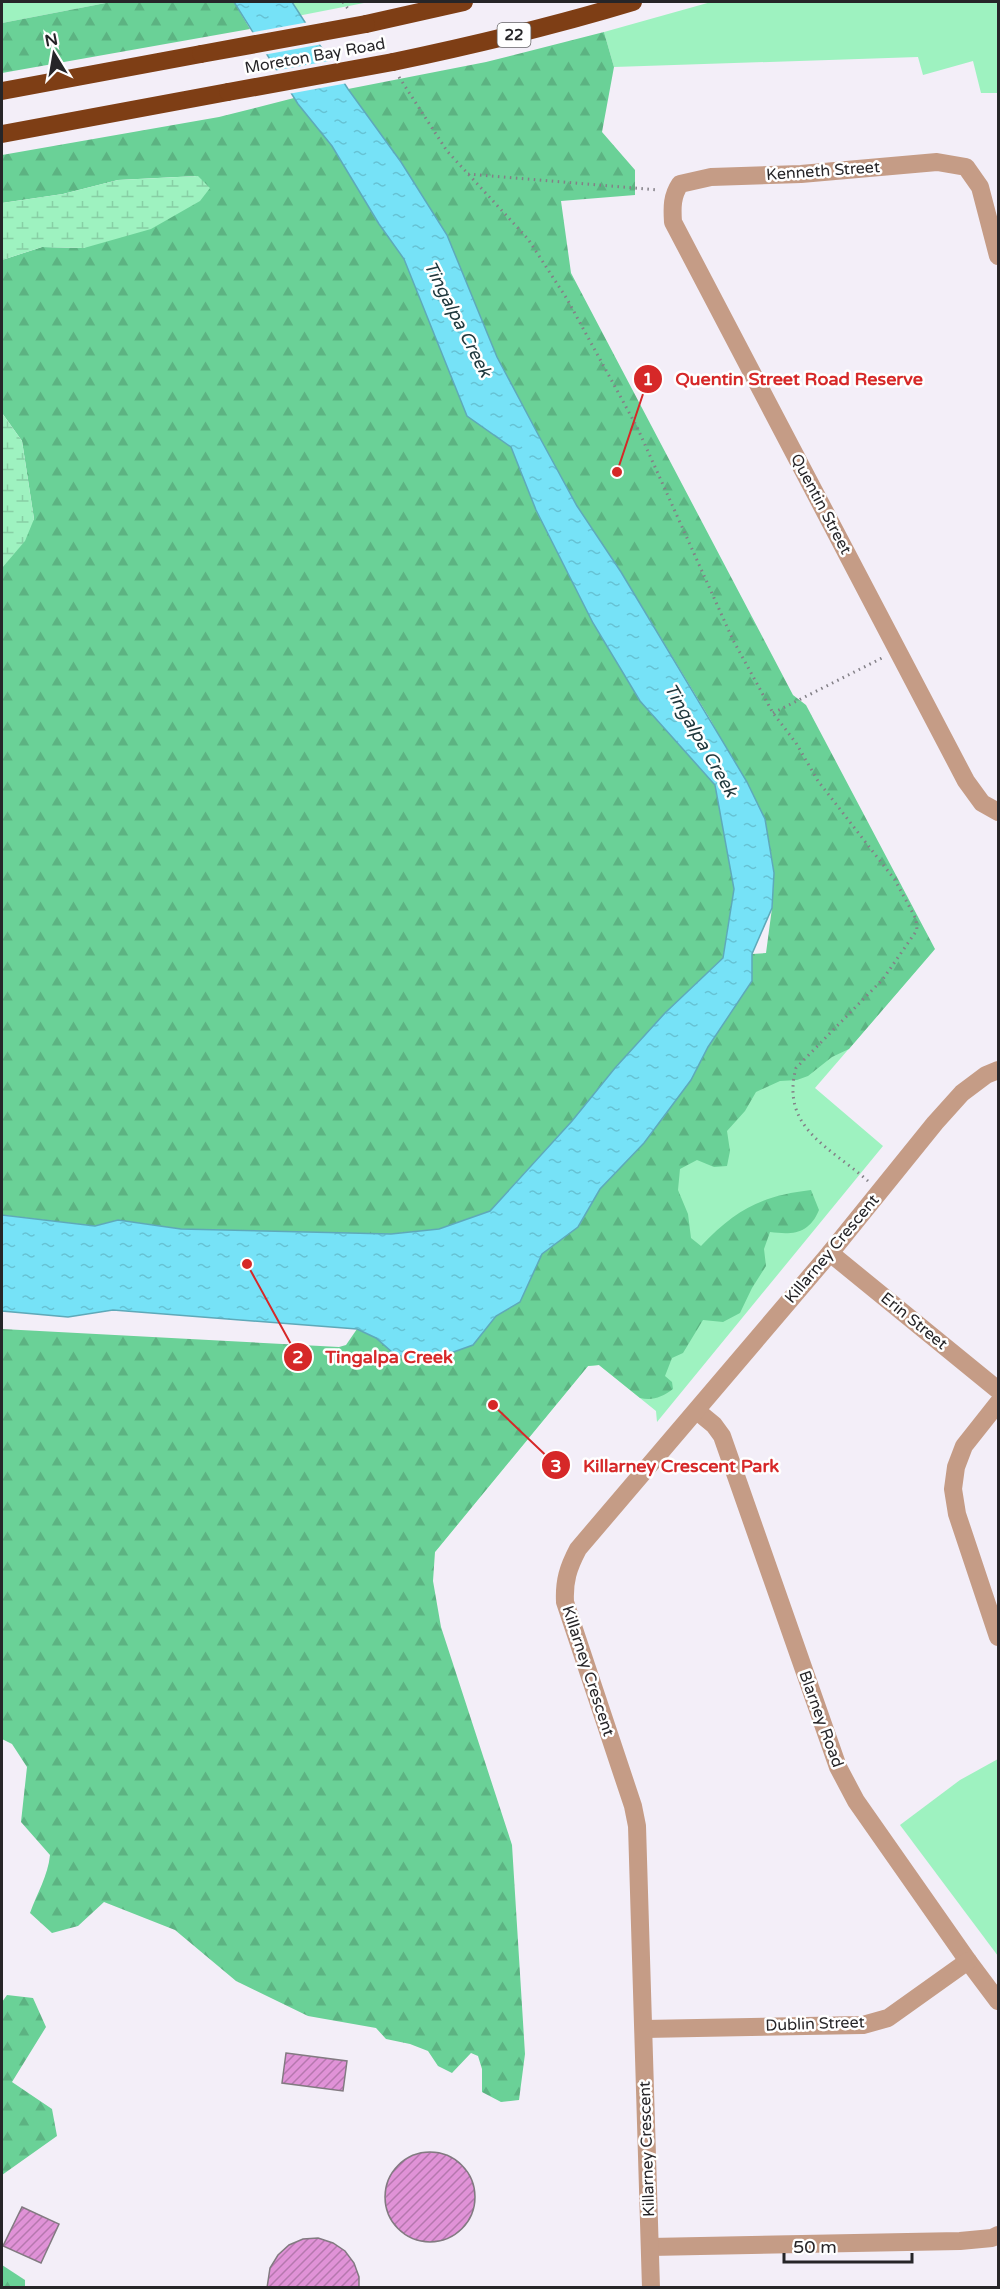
<svg xmlns="http://www.w3.org/2000/svg" width="1000" height="2289" font-family="'Varela Round',sans-serif">
<style>
.green{fill:#9ef2c0}
.forest{fill:url(#forest-firs)}
.wetland{fill:url(#wetland-marsh)}
.water{fill:url(#water-ripples);stroke:#5ea9b9;stroke-width:1.5}
.pier{fill:#f3eef8}
.building{fill:url(#building-hatch);stroke:#827a81;stroke-width:1.5}
.lines{fill:none;stroke-linecap:round;stroke-linejoin:round}
.path{stroke:#838087;stroke-width:3;stroke-dasharray:1.5 4.5;stroke-linecap:butt}
.street{stroke:#c59c86;stroke-width:18}
.highway{stroke:#7e3e15;stroke-width:18}
.highway-bridge{stroke:#7e3e15;stroke-width:18}
.labels{text-anchor:middle;dominant-baseline:central;stroke-width:5;stroke-linejoin:round;paint-order:stroke}
.shield{fill:#fff;stroke:#676668;stroke-width:1.5}
.shield-label{font-size:15px;font-weight:bold;fill:#262528}
.street-label{font-size:16px;fill:#262528;stroke:#fff}
.water-label{font-size:18px;font-style:italic;fill:#21393e;stroke:#fff}
.leader{fill:none;stroke:#d62828;stroke-width:2}
.callout-dot{fill:#d62828;stroke:#fff;stroke-width:2}
.mark-label{font-size:18px;text-anchor:middle;font-weight:bold;fill:#fff}
.callout-label{font-size:18px;text-anchor:middle;font-weight:bold;fill:#d62828;stroke:#fff;stroke-width:5;stroke-linejoin:round;paint-order:stroke}
</style>
<defs>
<pattern id="forest-firs" width="22" height="20" patternUnits="userSpaceOnUse" patternTransform="scale(1.5)"><rect width="22" height="20" fill="#6ad197"/><path d="M5 1l3.5 6h-7zM16 11l3.5 6h-7z" fill="#5cb382"/></pattern>
<pattern id="wetland-marsh" width="20" height="14" patternUnits="userSpaceOnUse" patternTransform="scale(1.5)"><rect width="20" height="14" fill="#9ef2c0"/><path d="M1 5h8M5 5V1M11 12h8M15 12V8" fill="none" stroke="#88cfa5"/></pattern>
<pattern id="water-ripples" width="26" height="14" patternUnits="userSpaceOnUse" patternTransform="scale(1.5)"><rect width="26" height="14" fill="#76e2f7"/><path d="M2 4q2-2 4 0t4 0M15 11q2-2 4 0t4 0" fill="none" stroke="#66c2d4"/></pattern>
<pattern id="building-hatch" width="6" height="6" patternUnits="userSpaceOnUse" patternTransform="scale(1.5)"><rect width="6" height="6" fill="#e092d7"/><path d="M-1 1l2-2M0 6l6-6M5 7l2-2" fill="none" stroke="#b577ae"/></pattern>
</defs>
<rect width="100%" height="100%" fill="#f3eef8"/>
<g class="green">
<polygon points="2,2 111,2 2,23"/>
<polygon points="265,2 369,2 277,20"/>
<polygon points="711,2 998,2 998,93 981,93 973,61 923,75 918,57 614,67 604,32"/>
<polygon points="935,949 815,1088 883,1146 657,1422 656,1411 599,1365 588,1366 435,1552 592,1221"/>
<polygon points="998,1759 998,1956 900,1825 960,1780"/>
</g>
<g class="forest">
<polygon points="111,2 234,2 250,29 2,73 2,23"/>
<path d="M604,32L614,67L602,132L635,170V195L561,201L571,273L793,695L806,705L935,949L849,1049L832,1057L808,1076L797,1080L780,1081L756,1092L745,1111L727,1131L730,1151L727,1166L714,1167L697,1160L680,1169L678,1190L688,1214L691,1238L701,1246C736,1209 761,1196 811,1190L819,1210C809,1234 793,1235 770,1232L764,1249L766,1266L752,1288L740,1313L723,1322L703,1320L683,1353L672,1358L665,1376L672,1382L673,1389C662,1397 653,1401 640,1398L599,1365L588,1366L435,1552L433,1581L441,1627L512,1845L525,2054L519,2100L501,2102L482,2092V2069L478,2056L471,2053L452,2073L438,2066L428,2051L410,2044L386,2039L376,2028L308,2016L236,1981L175,1930L104,1902L78,1926L52,1933L30,1913C37,1893 48,1876 50,1855L21,1822L27,1767L12,1744L2,1739V1329L339,1347L346,1345L357,1329L376,1338L392,1352L413,1362L448,1354L473,1345L496,1316L520,1302L542,1254L578,1227L600,1189L644,1143L691,1080L708,1047L752,981V954L766,953L772,908L774,873L765,819L710,719L621,572L577,506L540,438L497,357L447,235L401,162L348,89L486,62Z"/>
<polygon points="294,98 332,146 379,224 404,259 467,415 511,447 536,510 593,623 640,701 715,785 734,889 723,958 665,1013 615,1068 572,1121 490,1211 439,1229 391,1234 181,1229 118,1220 95,1226 2,1215 2,568 34,519 22,441 2,413 2,260 42,247 84,248 197,176 118,180 63,194 2,203 2,155 219,117"/>
<polygon points="7,1995 33,1998 46,2027 12,2082 52,2109 57,2136 2,2175 2,2002"/>
<polygon points="2,2265 25,2280 25,2287 2,2287"/>
</g>
<g class="wetland">
<polygon points="198,176 210,188 200,201 151,229 84,248 42,247 2,260 2,203 63,194 118,180"/>
<polygon points="2,413 22,441 34,519 25,541 2,568"/>
</g>
<polygon class="water" points="234,2 292,2 348,89 401,162 447,235 497,357 540,438 577,506 621,572 747,782 765,819 774,873 772,908 752,954 752,981 708,1047 691,1080 644,1143 600,1189 578,1227 542,1254 520,1302 496,1316 473,1345 448,1354 413,1362 392,1352 376,1338 357,1329 113,1310 68,1317 2,1311 2,1215 95,1226 118,1220 181,1229 391,1234 439,1229 490,1211 572,1121 615,1068 665,1013 723,958 734,889 715,785 640,701 593,623 536,510 511,447 467,416 404,259 379,224 332,146 298,104"/>
<g class="pier">
<polygon points="309,22 323,44 263,55 249,33"/>
<polygon points="334,60 348,83 288,94 273,71"/>
</g>
<g class="building">
<polygon points="286,2053 347,2061 343,2091 282,2083"/>
<circle cx="430" cy="2197" r="45"/>
<polygon points="22,2207 59,2224 41,2263 3,2246"/>
<polygon points="318,2238 333,2243 345,2251 354,2263 359,2277 359,2288 267,2288 270,2268 278,2255 289,2245 303,2239"/>
</g>
<g class="lines">
<g class="path">
<polyline points="343,2 349,10"/>
<path d="M399,77L447,151L528,239L567,299L637,427L733,640L773,713L796,743L818,781L895,880L916,919L917,930L883,979L796,1068C780,1128 830,1147 868,1181"/>
<polyline points="468,174 658,190"/>
<polyline points="773,713 884,657"/>
</g>
<g class="street">
<path d="M998,256L980,187L966,167L937,162L801,174L711,177L680,184C672,196 672,207 673,222L966,781L982,803L998,812"/>
<polyline points="830,1253 998,1390"/>
<polyline points="998,1403 964,1446 956,1467 953,1489 957,1514 998,1637"/>
<polyline points="697,1411 714,1425 722,1436 838,1767 856,1801 968,1961 998,2001"/>
<polyline points="644,2029 863,2025 888,2018 968,1961"/>
<polyline points="650,2247 960,2241 992,2238 998,2235"/>
<path d="M651,2288L637,1826L633,1806L565,1602C564,1581 568,1568 578,1549L830,1253L935,1123L962,1093L986,1075L998,1070"/>
</g>
<g class="highway">
<polyline points="366,24 464,2"/>
<path d="M393,62C474,45 554,26 633,2"/>
<polyline points="2,91 201,54"/>
<polyline points="2,134 228,92"/>
</g>
<g class="highway-bridge">
<polyline points="201,54 366,24"/>
<polyline points="228,92 393,62"/>
</g>
</g>
<g class="labels">
<rect class="shield" x="497.5" y="23" width="33" height="24" rx="4.5"/>
<g class="shield-label">
<text x="514" y="35">22</text>
</g>
<g class="street-label">
<text transform="translate(315 56) rotate(-10)">Moreton Bay Road</text>
<text transform="translate(823 171) rotate(-4)">Kenneth Street</text>
<text transform="translate(821 504) rotate(62)">Quentin Street</text>
<text transform="translate(832 1249) rotate(-50)">Killarney Crescent</text>
<text transform="translate(914 1321) rotate(39)">Erin Street</text>
<text transform="translate(588 1671) rotate(72)">Killarney Crescent</text>
<text transform="translate(821 1719) rotate(70)">Blarney Road</text>
<text transform="translate(815 2024) rotate(-2)">Dublin Street</text>
<text transform="translate(647 2149) rotate(-92)">Killarney Crescent</text>
</g>
<g class="water-label">
<text transform="translate(458 319) rotate(63)">Tingalpa Creek</text>
<text transform="translate(701 740) rotate(60)">Tingalpa Creek</text>
</g>
</g>
<path class="leader" d="M617 472L648 379M247 1264L298 1357M493 1405L556 1465"/>
<g class="callout-dot">
<circle cx="617" cy="472" r="6"/>
<circle cx="247" cy="1264" r="6"/>
<circle cx="493" cy="1405" r="6"/>
<circle cx="648" cy="379" r="15"/>
<circle cx="298" cy="1357" r="15"/>
<circle cx="556" cy="1465" r="15"/>
</g>
<g class="mark-label">
<text x="648" y="385">1</text>
<text x="298" y="1363">2</text>
<text x="556" y="1472">3</text>
</g>
<g class="callout-label">
<text x="799" y="385">Quentin Street Road Reserve</text>
<text x="389" y="1363">Tingalpa Creek</text>
<text x="681" y="1472">Killarney Crescent Park</text>
</g>
<rect width="1000" height="2289" fill="none" stroke="#262528" stroke-width="6"/>
<g transform="translate(54 54) rotate(349)" stroke="#ffffff" stroke-width="4.5" paint-order="stroke">
<path d="M0-4.5L10 22L0 15L-10 22Z" fill="#262528"/>
<text y="-9" font-size="16" font-weight="bold" text-anchor="middle" fill="#262528">N</text>
</g>
<path d="M784 2253v9h128v-9" fill="none" stroke="#262528" stroke-width="3"/>
<text x="793" y="2253" font-size="18" fill="#262528" stroke="#ffffff" stroke-width="4.5" paint-order="stroke">50 m</text>
</svg>
